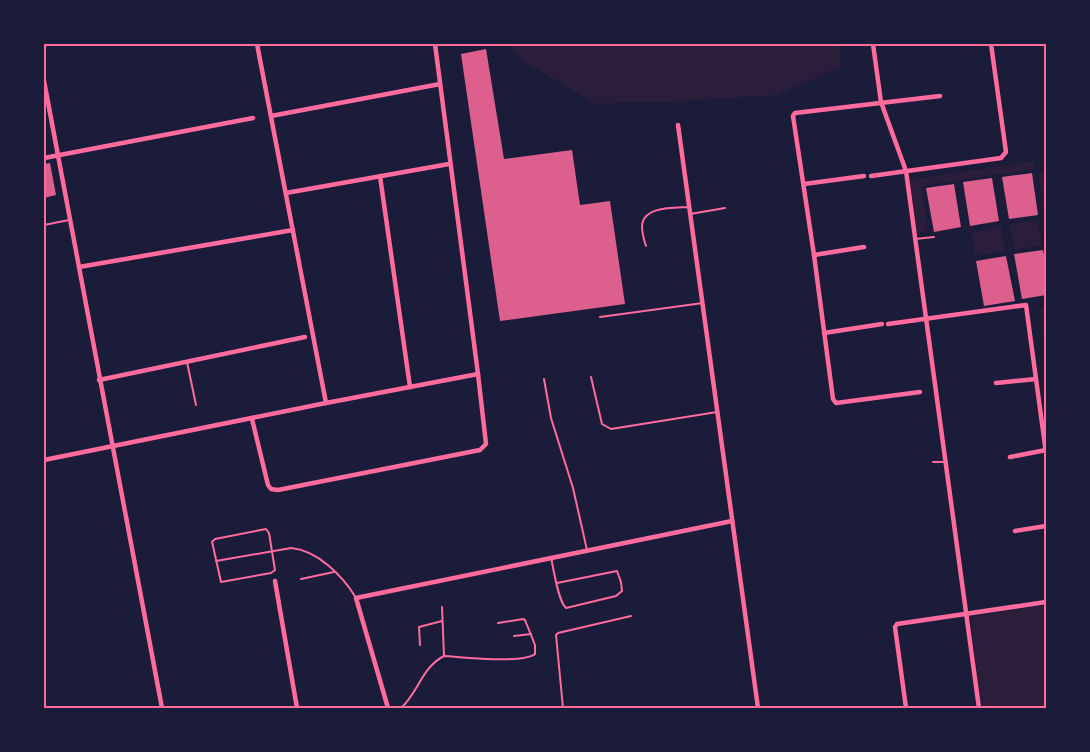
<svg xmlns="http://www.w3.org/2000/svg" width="1090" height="752" font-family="Roboto,sans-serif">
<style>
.green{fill:#2a1e3b}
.building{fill:#dd5f8e}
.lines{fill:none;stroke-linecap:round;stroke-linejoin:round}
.service{stroke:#ff6b9d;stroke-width:2}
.minor{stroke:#ff6b9d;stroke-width:4.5}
.neatline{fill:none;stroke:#ff6b9d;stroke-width:2}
</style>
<rect width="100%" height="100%" fill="#1b1b3a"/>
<g class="green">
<polygon points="508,44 840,44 840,67 777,95 684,101 596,104 521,60"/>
<polygon points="1034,161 1035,169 921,186 928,231 916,233 908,180"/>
<polygon points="1046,172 1046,213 1044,213 1038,174"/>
<polygon points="1038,220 1042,245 1014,250 1010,224"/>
<polygon points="1001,226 1005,251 975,256 971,232"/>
<polygon points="1046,307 1046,338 1044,338 1040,308"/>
<polygon points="1046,605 1046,708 988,708 982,706 970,617"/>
</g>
<g class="building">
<polygon points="486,49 504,159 572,150 580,205 610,201 625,304 500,321 461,54"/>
<polygon points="50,163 56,195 44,198 44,164"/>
<polygon points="1032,173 1038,215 1009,219 1002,177"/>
<polygon points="992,178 999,221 970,226 963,182"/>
<polygon points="954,184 961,227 934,232 926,188"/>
<polygon points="1043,250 1046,265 1046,295 1022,299 1014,254"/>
<polygon points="1006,256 1015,301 984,306 976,261"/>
</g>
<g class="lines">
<g class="service">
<polyline points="690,214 725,208"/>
<polyline points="44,225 69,220"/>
<polyline points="915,239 934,237"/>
<path d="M646,246C644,240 642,233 642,226C643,206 674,208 689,207"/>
<polyline points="600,317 703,303"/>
<polyline points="187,362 196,405"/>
<polyline points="591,377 602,424 611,429 717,412"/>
<polyline points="544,379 551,418 573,488 587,550"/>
<polyline points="933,462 943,462"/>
<polygon points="266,529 269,533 275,570 271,573 221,582 213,546 212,542 215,539"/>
<path d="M551,558C554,570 558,601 566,608L616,596L622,591L621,582L617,571L557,583"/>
<path d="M216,561L291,548C317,550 343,576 356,598"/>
<polyline points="301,579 334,572"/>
<polyline points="442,607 444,656"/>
<polyline points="514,636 531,634"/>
<polyline points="420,645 419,627 442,621"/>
<path d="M401,708C418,693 422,667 444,656C462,657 522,664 535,654V645L525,620L523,619L498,623"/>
<polyline points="563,708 556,635 558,633 631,616"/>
</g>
<g class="minor">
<polyline points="44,44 46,44"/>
<polyline points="257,44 326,403"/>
<polyline points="873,44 881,102 906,171 979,708"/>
<polyline points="44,81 162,708"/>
<polyline points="271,116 440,84"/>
<polyline points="678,125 758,708"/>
<polyline points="44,158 253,118"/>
<polyline points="380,176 410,387"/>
<polyline points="871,176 1001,158 1006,152 991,44"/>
<polyline points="804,184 864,176"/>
<polyline points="286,193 449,164"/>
<polyline points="814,255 864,247"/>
<polyline points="79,267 293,230"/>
<polyline points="888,324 1026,305 1046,453"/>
<polyline points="824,333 882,324"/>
<polyline points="99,380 305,337"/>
<polyline points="996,383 1036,379"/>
<polyline points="920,392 836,403 833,399 814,255 793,116 795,113 940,96"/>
<polyline points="252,419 268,485 271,489 278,490 480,450 486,444 478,374 435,44"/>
<polyline points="1010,457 1046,450"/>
<polyline points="44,460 326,403 478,374"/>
<polyline points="1015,531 1046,526"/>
<polyline points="275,581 297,708"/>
<polyline points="388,708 356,598 732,521"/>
<polyline points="906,708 895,627 897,624 1046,602"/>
</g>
</g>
<rect width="1090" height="752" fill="none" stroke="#1b1b3a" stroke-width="90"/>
<rect x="45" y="45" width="1000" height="662" class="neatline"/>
</svg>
